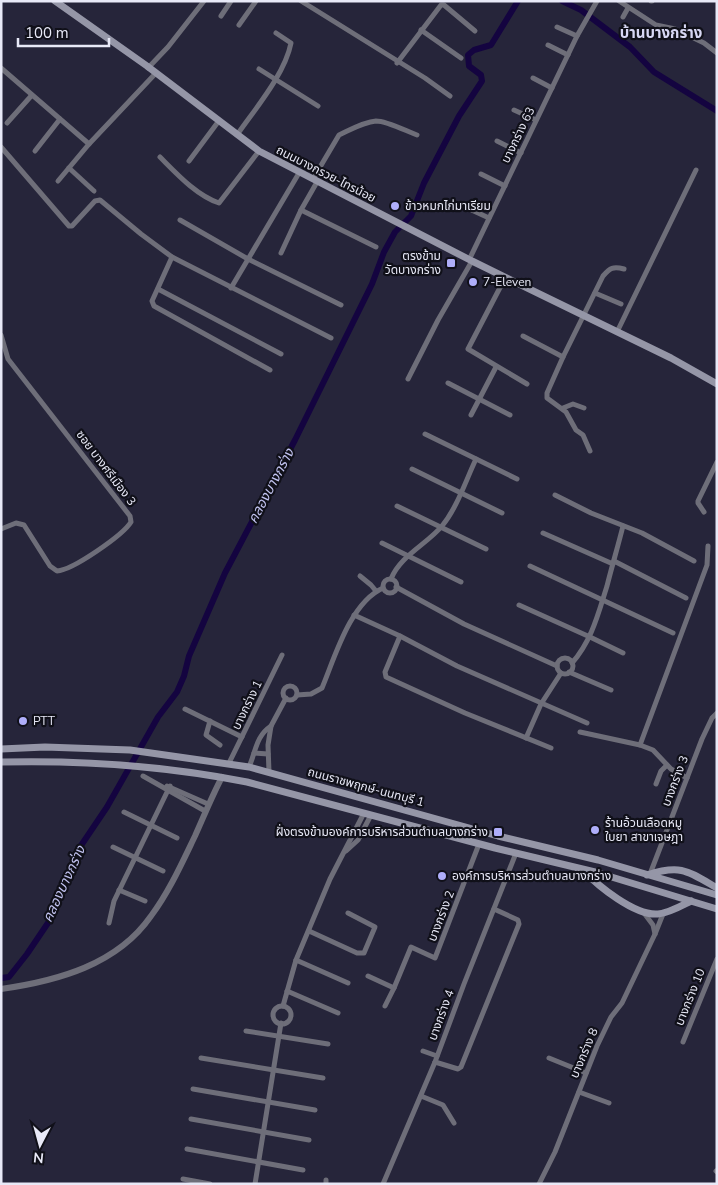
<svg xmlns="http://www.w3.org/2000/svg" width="718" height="1185" font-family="'Nunito Sans','Noto Sans Thai',sans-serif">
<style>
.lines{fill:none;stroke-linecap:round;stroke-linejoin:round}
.canal{stroke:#140440;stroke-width:6}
.minor{stroke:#6e6e79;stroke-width:5}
.tertiary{stroke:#6e6e79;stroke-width:6}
.secondary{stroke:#9596a7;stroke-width:7}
.poi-dot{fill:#afaefa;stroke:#101019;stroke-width:2}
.labels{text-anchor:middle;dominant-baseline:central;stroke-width:4.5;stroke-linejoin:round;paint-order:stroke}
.street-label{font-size:12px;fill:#e8e9f7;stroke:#101019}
.poi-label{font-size:12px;fill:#e8e9f7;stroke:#101019;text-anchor:start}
.water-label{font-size:14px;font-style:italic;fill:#c1c2ef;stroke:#101019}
.quarter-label{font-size:15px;font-weight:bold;fill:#d7d7f3;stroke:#101019}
</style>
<rect width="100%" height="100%" fill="#26253a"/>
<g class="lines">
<g class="canal">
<polyline points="562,1 581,10 630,47 654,72 717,111"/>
<polyline points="1,978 9,977 27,954 50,920 78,850 107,807 158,717 177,692 184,676 189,656 225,573 295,440 372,284 384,252 395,232 411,216 424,183 459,116 482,81 481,75 469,66 468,55 474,50 491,45 518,1"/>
</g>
<g class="minor">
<polyline points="301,1 425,78 450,96"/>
<polyline points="619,1 656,25 675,29 704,43 717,53"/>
<polyline points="651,1 652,1"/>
<polyline points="221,16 231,1"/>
<polyline points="623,17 628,8"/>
<polyline points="239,25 256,1"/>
<polyline points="557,27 577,36"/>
<polyline points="421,30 461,58"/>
<polyline points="548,45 568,55"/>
<polyline points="397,63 441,5 444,5 475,31"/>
<polyline points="1,68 89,144"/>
<polyline points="148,68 168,47 204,1"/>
<polyline points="259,69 318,106"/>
<polyline points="533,78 552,88"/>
<polyline points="514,110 536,120"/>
<polyline points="7,123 32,95"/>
<path d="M237,135C255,109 285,74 291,43L276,33"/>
<polyline points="497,141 521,153"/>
<polyline points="1,147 69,226 72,226 95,201 100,200 141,234 172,257 331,338"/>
<polyline points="35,151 60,119"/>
<path d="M160,157C177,174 196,195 219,203L259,151"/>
<polyline points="189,161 218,122"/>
<polyline points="69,168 94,191"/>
<polyline points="481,174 505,186"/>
<path d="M313,179L339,135C350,130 363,122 376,121C387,121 406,131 417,135"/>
<polyline points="58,181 89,144 155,74"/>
<polyline points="465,207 489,218"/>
<polyline points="301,210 376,247"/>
<polyline points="180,220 248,259 341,305"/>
<polyline points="281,253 301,210 317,182"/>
<polyline points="172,257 152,301 154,306 270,370"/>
<polyline points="469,260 577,36 597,1"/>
<polyline points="505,278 468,349 527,384"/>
<polyline points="231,288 299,173"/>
<polyline points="158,289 281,354"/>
<polyline points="595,293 621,304"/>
<polyline points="617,332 696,170"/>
<path d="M1,335L8,359L130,516L131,522C123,535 73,570 57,571L50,566L24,525L16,523L1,529"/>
<path d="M523,336L563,357L603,276C610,268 613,266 624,269"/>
<polyline points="563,357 547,393 547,398 566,412 576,430 583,435 590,451"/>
<polyline points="408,379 438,320 472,261"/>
<polyline points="448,383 510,415"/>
<polyline points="563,408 573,404 584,408"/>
<polyline points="471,415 496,367"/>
<polyline points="425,434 517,479"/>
<polyline points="412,469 502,513"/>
<polyline points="555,495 591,513 642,533 694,561"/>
<polyline points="397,506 486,549"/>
<polyline points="704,512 698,503 698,501 717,462"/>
<polyline points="543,533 613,564"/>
<polyline points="382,543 461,582"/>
<polyline points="614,561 686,598"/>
<polyline points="530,566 673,633"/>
<polyline points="360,576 371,585 376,591"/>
<path d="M391,579C400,556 427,544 442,526C457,508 466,480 476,459"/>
<circle cx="390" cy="586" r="7"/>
<polyline points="396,587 464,624 557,666"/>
<polyline points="519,605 590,637 623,653"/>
<polyline points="354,615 400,636 457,666 587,723"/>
<polyline points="400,636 385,672 386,677 465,713 551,748"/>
<circle cx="565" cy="666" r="8"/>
<path d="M572,663C592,640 598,614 607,586C612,566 618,546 623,526"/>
<polyline points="569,672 611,690"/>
<circle cx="290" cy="693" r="7"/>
<path d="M297,695L311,694L322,688C335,657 350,603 383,588"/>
<polyline points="185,709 242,737"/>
<polyline points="210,721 206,735 220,745"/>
<polyline points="580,732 640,745 653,750 671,769 687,778"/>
<polyline points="526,738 541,704 561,673"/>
<polyline points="640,745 707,565 708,546"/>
<polyline points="254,753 268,754"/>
<polyline points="229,763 282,655"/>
<path d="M249,767C256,751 256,736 271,726"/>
<polyline points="269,772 268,745 271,726 286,698"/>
<polyline points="143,776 205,811"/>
<polyline points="656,784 661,771 667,765"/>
<polyline points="167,786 208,804"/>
<polyline points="124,812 177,838"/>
<polyline points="113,847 163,871"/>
<polyline points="346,851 358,840 371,815"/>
<polyline points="650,874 702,739 712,718 717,713"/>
<polyline points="119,890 145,901"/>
<polyline points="644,913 653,925 655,934"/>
<polyline points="109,923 114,901 170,786"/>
<polyline points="309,931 357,953 364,953 375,927 348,913"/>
<polyline points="296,960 348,983"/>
<polyline points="368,976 394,988 411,947 435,958 479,844"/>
<polyline points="287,991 338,1013"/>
<polyline points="283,1006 296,960 330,879 364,813"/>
<polyline points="385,1006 394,988"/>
<circle cx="282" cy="1015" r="9"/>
<polyline points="246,1031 328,1044"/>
<polyline points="683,1042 717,959"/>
<polyline points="423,1051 437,1056"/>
<polyline points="201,1058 323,1078"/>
<polyline points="549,1058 586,1073"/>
<polyline points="435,1062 458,1069 461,1067 519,924 518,920 494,909"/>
<polyline points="193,1089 315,1110"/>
<polyline points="579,1092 609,1103"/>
<polyline points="421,1096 443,1105 454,1123"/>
<polyline points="191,1119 309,1140"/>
<polyline points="187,1149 303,1170"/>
<polyline points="716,1171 717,1172"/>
<polyline points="183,1179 210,1184"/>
<polyline points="255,1184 281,1023"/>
<polyline points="326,1184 326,1180"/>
<polyline points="383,1184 435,1062 464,984 516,853"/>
<polyline points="539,1184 555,1152 597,1046 611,1017 622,1003 655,934 663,914"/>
</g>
<path class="tertiary" d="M1,989C57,981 117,965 151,916C169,892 182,863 195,836C204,816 212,796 222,777"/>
<g class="secondary">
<polyline points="55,1 147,66 259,151 472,261 671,358 717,384"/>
<polyline points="1,749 45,747 130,750 249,767 498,836 598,860 717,895"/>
<path d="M1,762C84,760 166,766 247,782L495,848L595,872L717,909"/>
<path d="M583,870C598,886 635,916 658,914C669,913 681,906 691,901"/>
<path d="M647,875C681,864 688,871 717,888"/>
</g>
</g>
<g class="poi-dot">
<circle cx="395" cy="206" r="5"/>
<rect x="446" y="258" width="10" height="10" rx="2.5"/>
<circle cx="473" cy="282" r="5"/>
<circle cx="23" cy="721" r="5"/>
<circle cx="595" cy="830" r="5"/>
<rect x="493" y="827" width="10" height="10" rx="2.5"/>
<circle cx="442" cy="876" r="5"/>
</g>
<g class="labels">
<g class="street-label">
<text transform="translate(518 135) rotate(-64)">บางกร่าง 63</text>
<text transform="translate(326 174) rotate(27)">ถนนบางกรวย-ไทรน้อย</text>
<text transform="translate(106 468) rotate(53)">ซอย บางศรีเมือง 3</text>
<text transform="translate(247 705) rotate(-64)">บางกร่าง 1</text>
<text transform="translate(675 781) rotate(-69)">บางกร่าง 3</text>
<text transform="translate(366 787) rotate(15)">ถนนราชพฤกษ์-นนทบุรี 1</text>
<text transform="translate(441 916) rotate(-69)">บางกร่าง 2</text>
<text transform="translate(690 997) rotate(-68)">บางกร่าง 10</text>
<text transform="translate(441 1015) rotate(-70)">บางกร่าง 4</text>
<text transform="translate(584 1053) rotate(-67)">บางกร่าง 8</text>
</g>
<g class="poi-label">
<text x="405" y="206">ข้าวหมกไก่มาเรียม</text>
<text x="441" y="256" text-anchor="end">ตรงข้าม<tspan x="441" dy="14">วัดบางกร่าง</tspan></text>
<text x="483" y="282">7-Eleven</text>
<text x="33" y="721">PTT</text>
<text x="605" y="823">ร้านอ้วนเลือดหมู<tspan x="605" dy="14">ใบยา สาขาเจษฎา</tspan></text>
<text x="488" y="832" text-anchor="end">ฝั่งตรงข้ามองค์การบริหารส่วนตำบลบางกร่าง</text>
<text x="452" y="876">องค์การบริหารส่วนตำบลบางกร่าง</text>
</g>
<g class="water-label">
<text transform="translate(271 486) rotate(-62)">คลองบางกร่าง</text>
<text transform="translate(64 884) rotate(-65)">คลองบางกร่าง</text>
</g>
<g class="quarter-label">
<text x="661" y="33">บ้านบางกร่าง</text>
</g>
</g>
<rect width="718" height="1185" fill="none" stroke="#e8e9f7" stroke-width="5"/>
<g transform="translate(40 1145) rotate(186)" stroke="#101019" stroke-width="4" paint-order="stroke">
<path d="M0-4L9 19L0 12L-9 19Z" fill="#e8e9f7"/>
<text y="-8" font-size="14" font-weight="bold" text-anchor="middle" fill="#e8e9f7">N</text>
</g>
<path d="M18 38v8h91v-8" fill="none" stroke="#e8e9f7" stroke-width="2.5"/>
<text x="25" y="38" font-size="15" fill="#e8e9f7" stroke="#101019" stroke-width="4" paint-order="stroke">100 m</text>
</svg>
